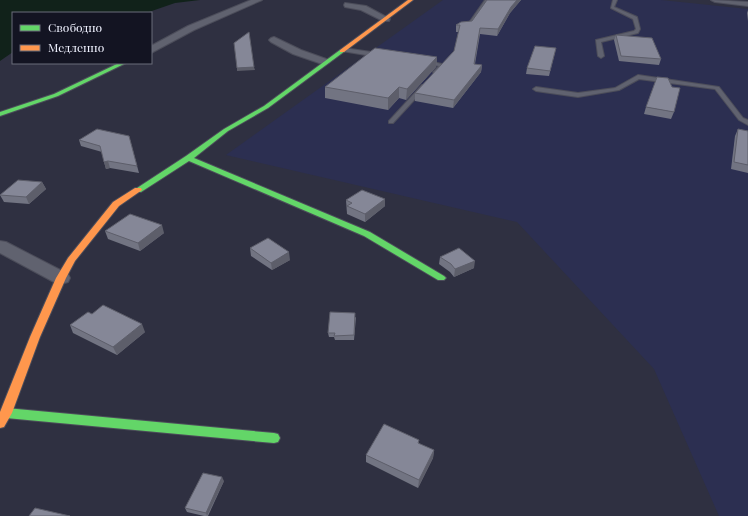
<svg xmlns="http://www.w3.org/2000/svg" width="748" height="516" font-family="'Playfair Display',serif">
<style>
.built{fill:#2c2f51}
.water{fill:#11221a}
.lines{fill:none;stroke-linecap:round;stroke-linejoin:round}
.lane-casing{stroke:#4c4d5a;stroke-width:2}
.street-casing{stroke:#4c4d5a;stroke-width:2}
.fast-casing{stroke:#4c4d5a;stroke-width:2}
.slow-casing{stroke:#4c4d5a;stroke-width:2}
.lane{fill:#60626f;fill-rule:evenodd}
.street{fill:#60626f;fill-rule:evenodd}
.fast{fill:#63d668;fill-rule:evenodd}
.slow{fill:#ff974d;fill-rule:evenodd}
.wall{fill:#727482}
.shaded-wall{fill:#5d5e6a}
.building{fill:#858797;stroke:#5d5e6a}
</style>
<rect width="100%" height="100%" fill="#2f3041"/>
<polygon class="built" points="443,0 661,0 748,9 748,516 719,516 654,369 517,222 226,155"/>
<polygon class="water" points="0,0 200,0 175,3 146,13 13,13 13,52 0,61"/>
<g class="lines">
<defs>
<g id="lane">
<polygon points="485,0 489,0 470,27 466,27"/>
<polygon points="613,0 617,0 614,7 637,17 640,29 638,33 601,42 604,56 601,58 598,56 596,40 634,31 636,29 633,19 611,8"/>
<polygon points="344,48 378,53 381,55 378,57 342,51 342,49"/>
<polygon points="425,60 446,65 436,74 433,72 439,66 423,63 423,61"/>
<polygon points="638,75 719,87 743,118 748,120 748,125 739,120 715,89 639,79 619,90 578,97 536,91 533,89 536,87 578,93 615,88"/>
<polygon points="422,85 427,86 393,123 389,123 389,121"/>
</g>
<g id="street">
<polygon points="251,0 262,0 194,30 151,53 151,46 188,26"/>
<polygon points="711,0 748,2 748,6 715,2"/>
<polygon points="345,3 366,6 390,19 389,21 383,21 361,10 345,7 344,5"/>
<polygon points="274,37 301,50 329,60 330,62 325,65 293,54 271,42 269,40 271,38"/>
<polygon points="0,241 6,242 68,274 70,278 68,282 61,284 54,282 0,253"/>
</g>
<g id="fast">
<polygon points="340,50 345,51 268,108 228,131 194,158 370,232 444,276 446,278 444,280 438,280 364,236 189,161 141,192 135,192 134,190 186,156 224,129 264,106"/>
<polygon points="119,63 126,63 58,96 0,116 0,112 54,94"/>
<polygon points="6,408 274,433 278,434 280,438 278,442 274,443 6,418 2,417 0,413 2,409"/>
</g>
<g id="slow">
<polygon points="408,0 413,0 344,52 340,52 340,50"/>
<polygon points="135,188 141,188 142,190 119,206 75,261 66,278 40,337 12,413 4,427 0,428 0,412 30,337 56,278 68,258 113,202"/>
</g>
</defs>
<use href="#lane" class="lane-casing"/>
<use href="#street" class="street-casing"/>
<use href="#fast" class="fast-casing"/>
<use href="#slow" class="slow-casing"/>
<use href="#lane" class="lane"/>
<use href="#street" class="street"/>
<use href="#fast" class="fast"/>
<use href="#slow" class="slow"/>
</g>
<g class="wall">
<polygon points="487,0 521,0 510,13 497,36 480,34 475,64 482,65 481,72 453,108 415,101 415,93 454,51 459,32 456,32 456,25 472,21"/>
<polygon points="748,10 748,21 747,13"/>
<polygon points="616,35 661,59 659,65 619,61 614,40"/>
<polygon points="556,48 549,76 526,74 527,68"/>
<polygon points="437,57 436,67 406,100 399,98 388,110 325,98 325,87"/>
<polygon points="646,107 674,112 671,119 644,114"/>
<polygon points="738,129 748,131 748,173 731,169 735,136"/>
<polygon points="129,136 139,173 110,168 106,169 104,162 102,152 81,146 79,140"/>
<polygon points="42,182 46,189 29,204 4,202 0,195"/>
<polygon points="385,199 385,206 365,222 347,214 346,200"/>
<polygon points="105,231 164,233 140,251 108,239"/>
<polygon points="250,248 290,260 272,270 251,256"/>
<polygon points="440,257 474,268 454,277 450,272 439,264"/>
<polygon points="92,314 145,332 117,355 73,333 70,325"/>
<polygon points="356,317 354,340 335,340 334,337 329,337 328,333"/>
<polygon points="419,440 419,444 434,450 433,458 418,488 366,462 366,455"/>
<polygon points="224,481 208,516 204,516 187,512 185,508"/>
</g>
<g class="shaded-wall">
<polygon points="517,0 521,0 510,13 497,36 498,29 511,7"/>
<polygon points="437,57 436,67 406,100 407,89"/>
<polygon points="482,65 481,72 453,108 454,100"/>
<polygon points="254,67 255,70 237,71 237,68"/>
<polygon points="399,87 399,98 388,110 388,98"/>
<polygon points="108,161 110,168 106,169 104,162"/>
<polygon points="42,182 46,189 29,204 26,197"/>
<polygon points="385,199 385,206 365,222 365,214"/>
<polygon points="162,225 164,233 140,251 138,243"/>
<polygon points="289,252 290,260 272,270 271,263"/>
<polygon points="475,261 474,268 454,277 455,269"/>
<polygon points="142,324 145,332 117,355 113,347"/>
<polygon points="434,450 433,458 418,488 419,480"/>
<polygon points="222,477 224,481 207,516 206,513"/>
</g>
<g class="building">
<polygon points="487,0 517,0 511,7 498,29 480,28 474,64 482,65 454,100 415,93 454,51 460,25 456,25 461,22 472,21"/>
<polygon points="249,32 254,67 237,68 234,43"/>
<polygon points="616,35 652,38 661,59 621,56"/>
<polygon points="535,46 556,48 550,71 527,68"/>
<polygon points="375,48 437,57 407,89 399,87 388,98 325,87"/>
<polygon points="657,77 668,78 672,87 680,88 674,112 646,107"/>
<polygon points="97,129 129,136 137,166 108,161 104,162 100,146 79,140"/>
<polygon points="738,129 748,131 748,165 734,162"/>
<polygon points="18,180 42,182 26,197 0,195"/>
<polygon points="362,190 385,199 365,214 347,206 352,203 346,200"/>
<polygon points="130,214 162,225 138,243 105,231"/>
<polygon points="268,238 289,252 271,263 250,248"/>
<polygon points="459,248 475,261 455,269 451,264 440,257"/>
<polygon points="103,305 142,324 113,347 70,325 88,312 92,314"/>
<polygon points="330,312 355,313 354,335 334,336 335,333 328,333"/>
<polygon points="384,424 419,440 418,443 434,450 419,480 366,455"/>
<polygon points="203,473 222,477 206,513 185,508"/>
<polygon points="35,508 70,516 29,516"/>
</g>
<rect x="12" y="12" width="140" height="52" fill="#131422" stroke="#6b6c7a"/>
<rect x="20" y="25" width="20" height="6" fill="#63d668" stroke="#6b6c7a"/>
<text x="48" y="32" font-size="12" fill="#eff1fe">Свободно</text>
<rect x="20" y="45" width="20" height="6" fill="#ff974d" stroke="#6b6c7a"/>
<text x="48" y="52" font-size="12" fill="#eff1fe">Медленно</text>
</svg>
